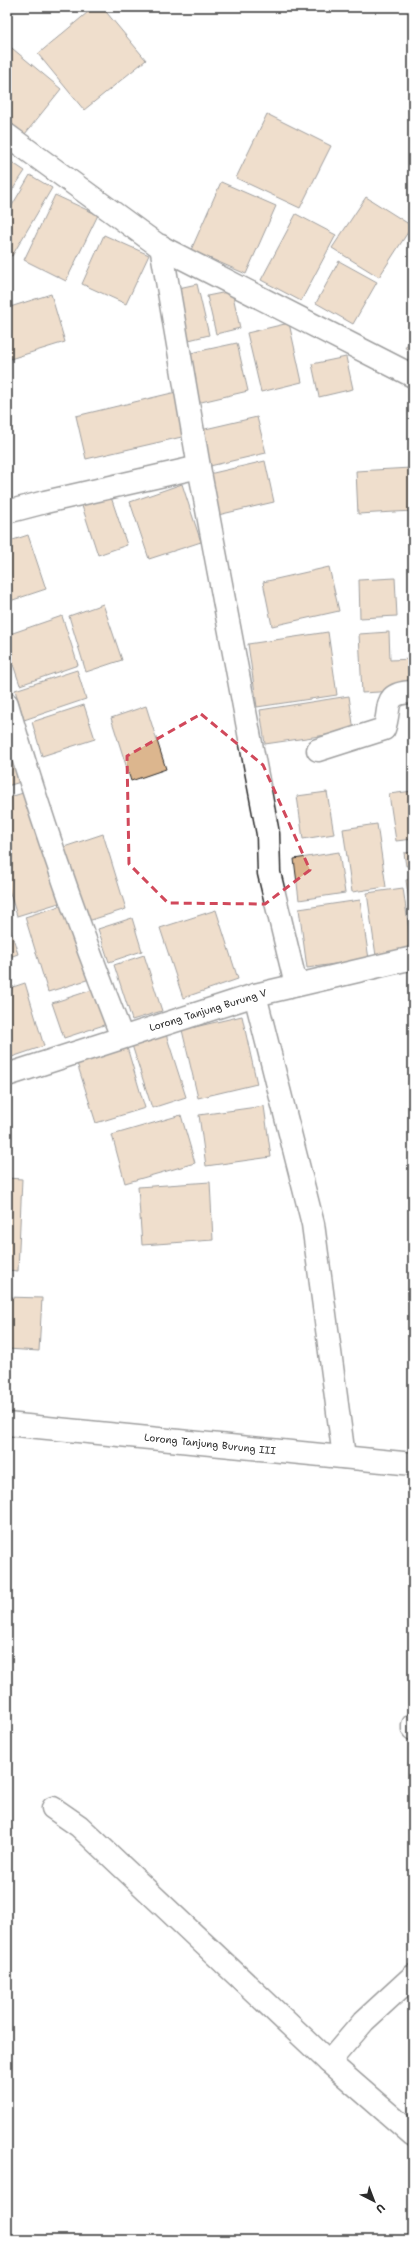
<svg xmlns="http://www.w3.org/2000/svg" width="420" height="2247" font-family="'Shantell Sans',sans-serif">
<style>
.building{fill:#dcb68e;stroke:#2b2b2b}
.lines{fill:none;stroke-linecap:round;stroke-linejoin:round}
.lane-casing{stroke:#2b2b2b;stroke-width:25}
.street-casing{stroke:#2b2b2b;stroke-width:25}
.lane{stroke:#fff;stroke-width:22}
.street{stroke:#fff;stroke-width:22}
.marked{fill:none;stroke:#d1495b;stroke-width:3;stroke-dasharray:8 5;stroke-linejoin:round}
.labels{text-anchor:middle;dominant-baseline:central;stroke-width:3;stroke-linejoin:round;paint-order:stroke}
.street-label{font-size:10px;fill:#2b2b2b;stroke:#fff}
</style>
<rect width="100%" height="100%" fill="#fff"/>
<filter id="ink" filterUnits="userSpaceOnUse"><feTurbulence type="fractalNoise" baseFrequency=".025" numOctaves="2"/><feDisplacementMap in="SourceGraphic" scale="8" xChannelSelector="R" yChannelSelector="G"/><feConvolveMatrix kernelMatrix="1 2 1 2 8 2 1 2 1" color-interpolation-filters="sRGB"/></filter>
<g filter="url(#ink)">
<g class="building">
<polygon points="94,7 102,7 146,60 84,110 38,54"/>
<polygon points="7,44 61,89 25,134 7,120"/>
<polygon points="267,114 331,146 300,208 236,178"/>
<polygon points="7,159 25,171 7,198"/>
<polygon points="30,175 52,188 12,256 7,254 7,214"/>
<polygon points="221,182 276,206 246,274 191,250"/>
<polygon points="55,195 98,215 66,281 24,260"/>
<polygon points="366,197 412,226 379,277 332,248"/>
<polygon points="296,214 336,235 301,301 261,280"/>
<polygon points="104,235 149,255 126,304 82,284"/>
<polygon points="339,261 377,282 353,324 316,303"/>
<polygon points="197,284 209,335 185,341 174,289"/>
<polygon points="232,291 240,328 216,334 207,296"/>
<polygon points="51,294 65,342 7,360 7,308"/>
<polygon points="289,323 302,382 261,392 247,333"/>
<polygon points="413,336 413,352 405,348"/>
<polygon points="237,343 248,391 197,403 186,354"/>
<polygon points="346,357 353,389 319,397 312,364"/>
<polygon points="176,392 186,436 86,459 76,416"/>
<polygon points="257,417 266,453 210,466 201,430"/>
<polygon points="265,461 274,502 218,515 209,474"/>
<polygon points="411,468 413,511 358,514 356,471"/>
<polygon points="182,484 201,542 149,559 130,502"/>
<polygon points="110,494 127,545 98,555 81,503"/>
<polygon points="28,535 46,589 7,602 7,542"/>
<polygon points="329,567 339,611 272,626 263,582"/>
<polygon points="395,578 397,616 360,618 359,580"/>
<polygon points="103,604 122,660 86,672 69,616"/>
<polygon points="62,616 78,665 20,685 7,647 7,635"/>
<polygon points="328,632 337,695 257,707 248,644"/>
<polygon points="389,632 390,660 413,659 413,690 362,693 359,634"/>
<polygon points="77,670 86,699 24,720 15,690"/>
<polygon points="349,696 354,731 265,744 260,710"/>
<polygon points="84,705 95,739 42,756 32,722"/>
<polygon points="146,706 166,769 131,781 111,718"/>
<polygon points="7,723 24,781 7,786"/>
<polygon points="413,791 413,839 396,841 389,794"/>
<polygon points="26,792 59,903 17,916 7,883 7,798"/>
<polygon points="327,792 334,834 303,839 297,796"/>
<polygon points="377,824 386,887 352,892 343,829"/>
<polygon points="103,834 126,909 85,922 61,848"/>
<polygon points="339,852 345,893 299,900 294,859"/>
<polygon points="413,852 413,865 406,866 404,853"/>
<polygon points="413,879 413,930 406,880"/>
<polygon points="403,888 412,951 376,956 367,893"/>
<polygon points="360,900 369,959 307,968 299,909"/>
<polygon points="66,904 90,979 48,992 25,917"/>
<polygon points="216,910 238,979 183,998 160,928"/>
<polygon points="7,918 18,954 7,958"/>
<polygon points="132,918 142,951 109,962 98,929"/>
<polygon points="144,955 162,1011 132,1020 114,965"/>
<polygon points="25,983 44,1046 9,1058 7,1053 7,989"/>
<polygon points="95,989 107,1024 64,1038 52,1003"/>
<polygon points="242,1016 257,1084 198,1098 182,1030"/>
<polygon points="165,1031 186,1097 152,1108 131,1042"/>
<polygon points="126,1044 145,1108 96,1123 76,1060"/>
<polygon points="264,1106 271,1157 206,1166 199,1115"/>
<polygon points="181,1115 195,1163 125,1183 112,1135"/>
<polygon points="7,1178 22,1179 18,1271 7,1270"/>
<polygon points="210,1182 213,1240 142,1245 138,1187"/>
<polygon points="7,1297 42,1298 39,1351 7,1349"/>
</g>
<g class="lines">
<defs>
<path id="lane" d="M318,750L384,729C392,707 381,693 413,692"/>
<g id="street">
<polyline points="7,135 159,246 413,376"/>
<polyline points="161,246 199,467 268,834 269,873 296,985"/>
<polyline points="7,512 45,502 199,467"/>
<path d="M7,704C40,817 79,928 122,1037"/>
<polyline points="255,995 313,1224 344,1457"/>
<polyline points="7,1075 255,995 413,958"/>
<polyline points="7,1424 413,1464"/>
<polyline points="413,1729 413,1725"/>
<polyline points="53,1808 79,1826 329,2062"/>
<polyline points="413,1976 364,2021 329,2062 413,2135"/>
</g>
</defs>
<use href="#lane" class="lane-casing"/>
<use href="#street" class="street-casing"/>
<use href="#lane" class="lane"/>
<use href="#street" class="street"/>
</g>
</g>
<path d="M0 0H420V2247H0ZM201,714L263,765L310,870L265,904L168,903L129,864L127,756Z" fill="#fff" fill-opacity=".55" fill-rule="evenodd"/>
<path class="marked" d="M201,714L263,765L310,870L265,904L168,903L129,864L127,756Z"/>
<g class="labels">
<g class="street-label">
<text transform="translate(208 1010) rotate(-17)">Lorong Tanjung Burung V</text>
<text transform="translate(210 1444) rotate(6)">Lorong Tanjung Burung III</text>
</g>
</g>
<rect width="420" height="2247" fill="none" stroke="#fff" stroke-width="24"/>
<rect x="12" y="12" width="396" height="2223" fill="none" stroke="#2b2b2b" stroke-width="1.5" filter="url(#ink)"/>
<g transform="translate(374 2201) rotate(138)" stroke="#ffffff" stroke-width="3" paint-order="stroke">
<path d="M0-3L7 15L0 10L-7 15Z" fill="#2b2b2b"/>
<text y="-6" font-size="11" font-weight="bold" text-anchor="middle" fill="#2b2b2b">U</text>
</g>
</svg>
